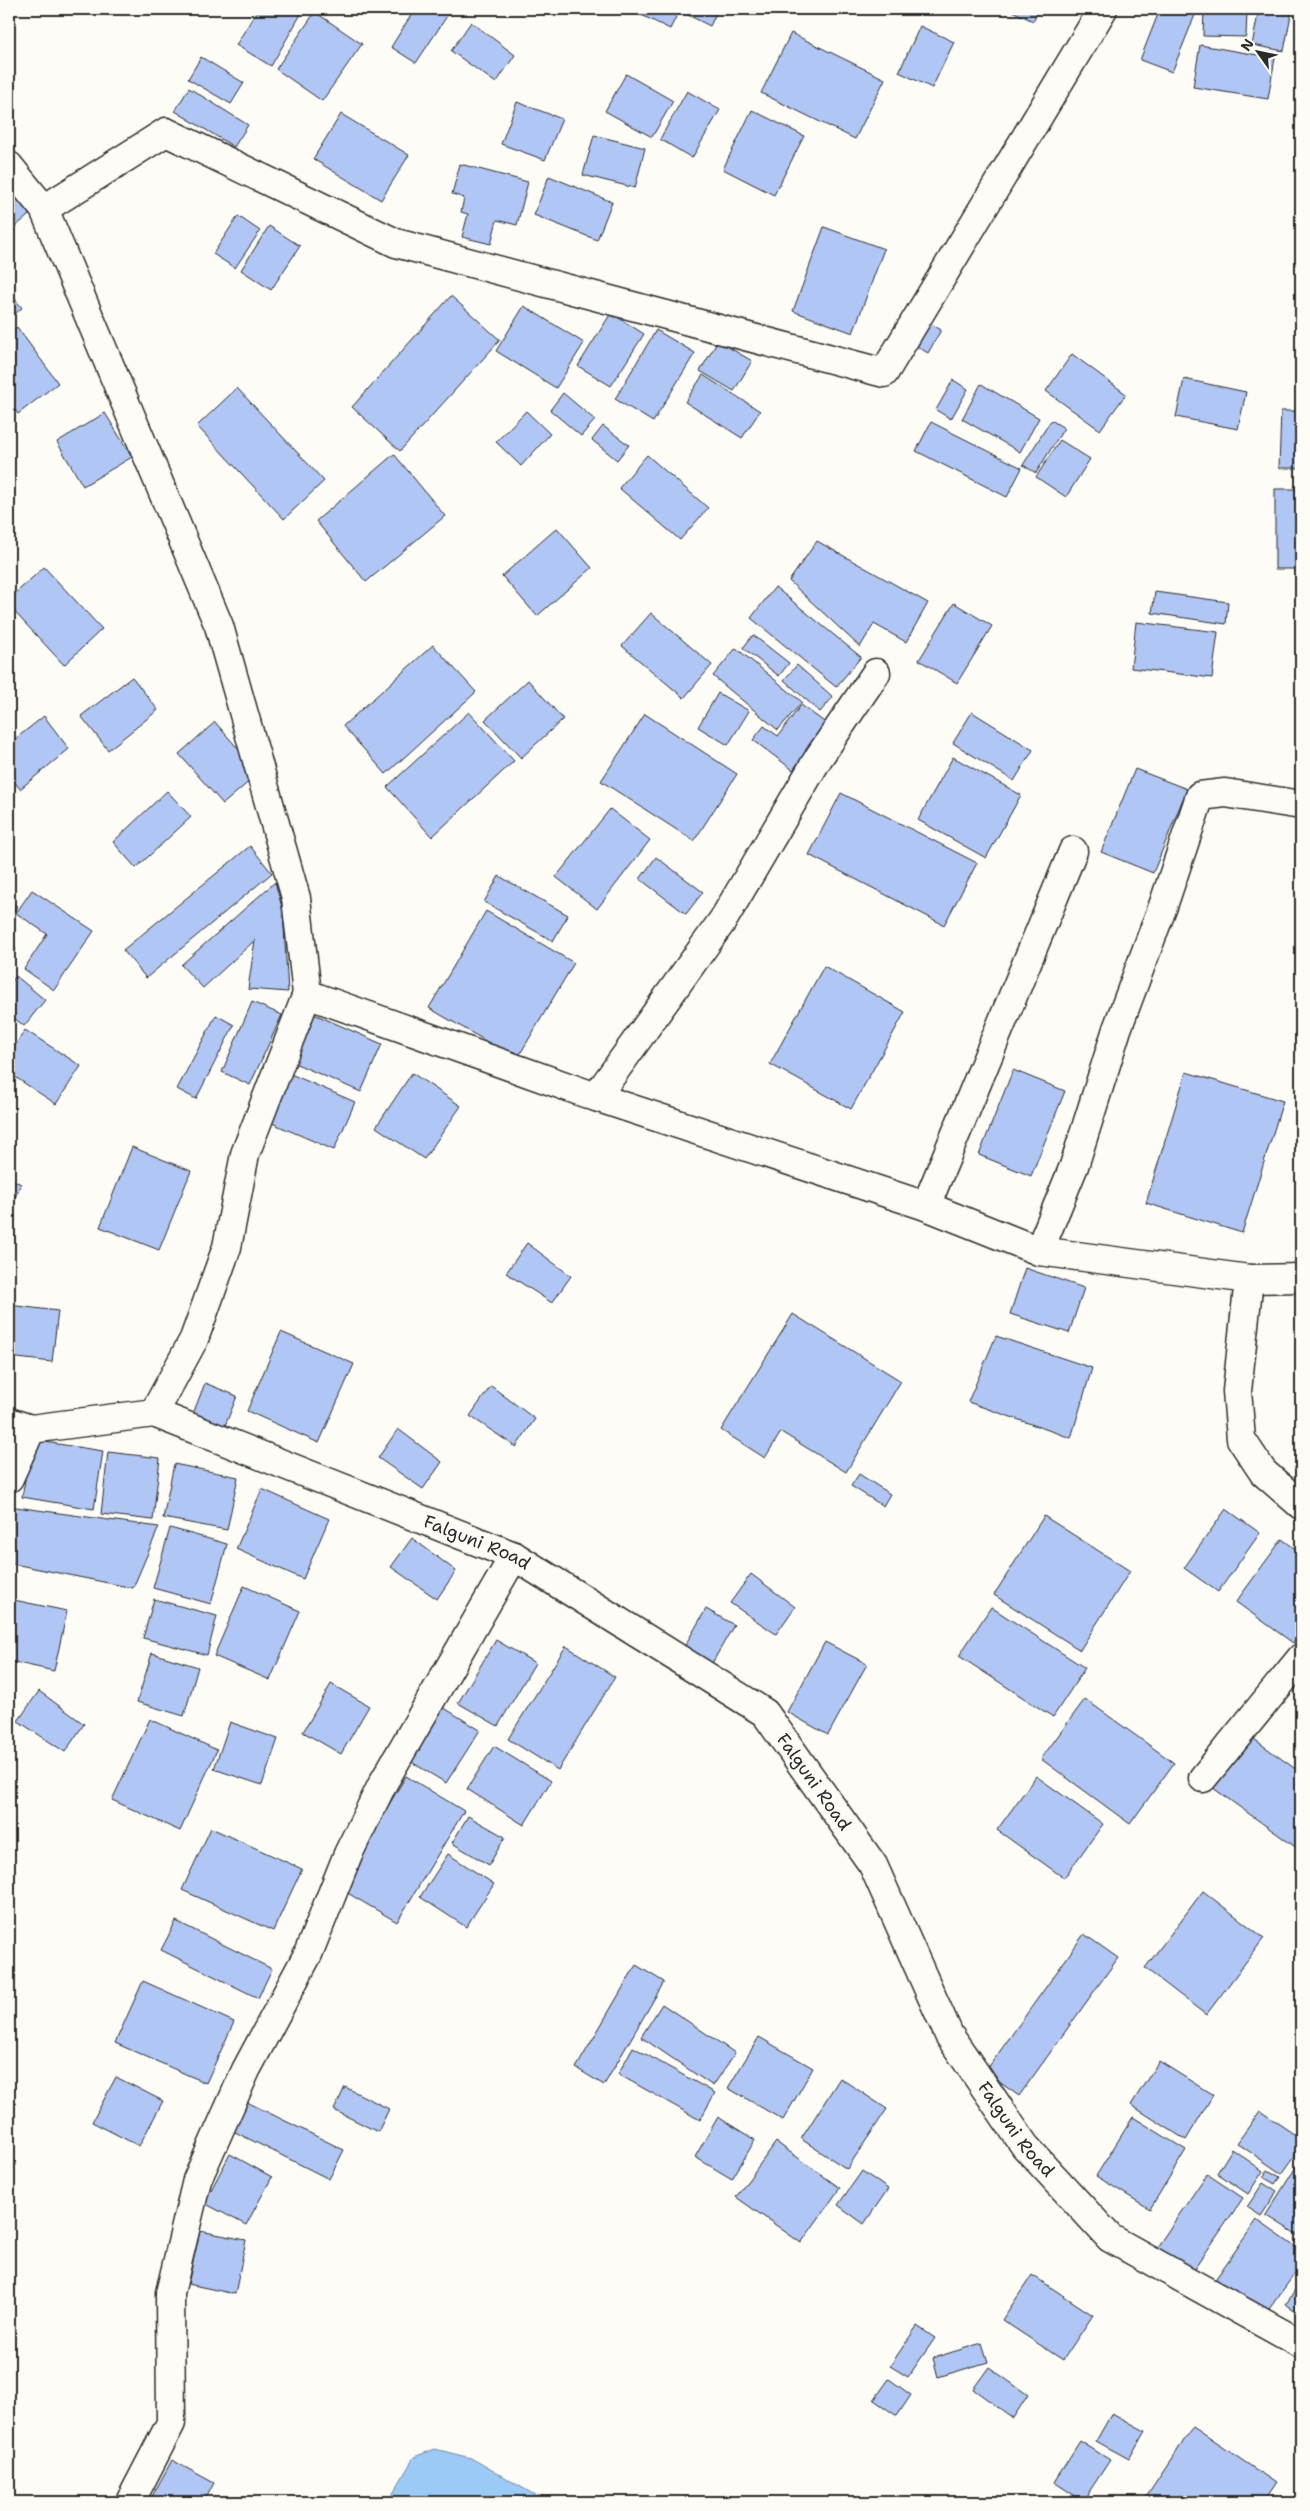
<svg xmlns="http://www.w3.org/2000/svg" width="1310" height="2511" font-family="'Shantell Sans',sans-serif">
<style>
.water{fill:#9ccaf6;stroke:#6f8aa5}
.building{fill:#b0c6f4;stroke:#2b2b2b}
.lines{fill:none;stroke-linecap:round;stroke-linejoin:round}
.street-casing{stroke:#2b2b2b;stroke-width:31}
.street{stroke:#fdfcf7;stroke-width:28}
.labels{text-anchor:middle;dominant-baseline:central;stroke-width:4;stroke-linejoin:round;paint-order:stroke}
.street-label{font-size:18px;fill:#2b2b2b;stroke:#fdfcf7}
</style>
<rect width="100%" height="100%" fill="#fdfcf7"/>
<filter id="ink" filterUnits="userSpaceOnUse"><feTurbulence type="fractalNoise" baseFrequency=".02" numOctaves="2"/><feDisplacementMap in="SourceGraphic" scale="10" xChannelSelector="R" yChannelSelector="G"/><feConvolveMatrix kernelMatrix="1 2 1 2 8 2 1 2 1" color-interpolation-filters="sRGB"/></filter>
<g filter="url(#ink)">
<polygon class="water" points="435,2449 471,2458 547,2502 388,2502 414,2457"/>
<g class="building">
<polygon points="258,9 304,9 271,66 236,45"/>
<polygon points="415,9 451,10 416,63 391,47"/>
<polygon points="629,9 680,9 670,29"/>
<polygon points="684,9 718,9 710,26 682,12"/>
<polygon points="887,9 898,9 895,14"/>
<polygon points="1008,9 1039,9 1033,21"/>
<polygon points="1160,9 1178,9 1195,15 1172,72 1140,60"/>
<polygon points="1204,9 1247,10 1246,37 1203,36"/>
<polygon points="1259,9 1292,9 1284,51 1252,45"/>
<polygon points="315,12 362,44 322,101 276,69"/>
<polygon points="471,22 515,55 496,83 451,51"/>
<polygon points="920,26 954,42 932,88 899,72"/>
<polygon points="791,33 885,79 855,139 761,93"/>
<polygon points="1200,45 1275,58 1268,99 1193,87"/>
<polygon points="201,57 244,83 231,104 188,79"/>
<polygon points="626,74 673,101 652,137 605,111"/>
<polygon points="189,88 248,125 234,147 175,111"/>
<polygon points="687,91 720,110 692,158 660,139"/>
<polygon points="517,102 562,119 545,160 501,144"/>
<polygon points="752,110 804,136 774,195 723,169"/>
<polygon points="341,114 409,155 381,200 313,159"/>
<polygon points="594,135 645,148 635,188 583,175"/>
<polygon points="460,164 528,182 517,225 497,220 491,244 462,237 468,214 461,212 464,198 452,194"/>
<polygon points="549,176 612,202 597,240 534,215"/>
<polygon points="9,180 35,210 9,232"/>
<polygon points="238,216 260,231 235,268 213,254"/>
<polygon points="269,226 300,246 271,290 241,270"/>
<polygon points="824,227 884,249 853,333 793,311"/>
<polygon points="9,291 22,308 9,319"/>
<polygon points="451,296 500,340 400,451 352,407"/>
<polygon points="524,306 584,343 556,388 496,351"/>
<polygon points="611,313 644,334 611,386 578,366"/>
<polygon points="922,318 941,330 928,353 907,340"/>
<polygon points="17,327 58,383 18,414 9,402 9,333"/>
<polygon points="656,330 695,353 653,422 615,399"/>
<polygon points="718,341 752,361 734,391 700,371"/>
<polygon points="1072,354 1126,394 1100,430 1046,391"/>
<polygon points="703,375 760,411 742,438 685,402"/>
<polygon points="1184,379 1246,392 1238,429 1176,417"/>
<polygon points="953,380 968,389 951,419 936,410"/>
<polygon points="981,384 1039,418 1020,452 962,419"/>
<polygon points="237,388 324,481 284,519 197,426"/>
<polygon points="563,393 595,420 581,436 550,410"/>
<polygon points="526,411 550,434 521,466 496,442"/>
<polygon points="1281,411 1301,411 1301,468 1279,468"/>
<polygon points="105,413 132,457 83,486 57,442"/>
<polygon points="1051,420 1064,428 1036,473 1023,465"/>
<polygon points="931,422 1022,468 1007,497 916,451"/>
<polygon points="603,426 629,445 617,460 592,440"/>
<polygon points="1060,440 1090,459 1066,497 1036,477"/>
<polygon points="394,454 445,516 366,582 316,521"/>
<polygon points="647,455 708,508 680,540 619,488"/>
<rect x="1275" y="489" width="26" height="80"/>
<polygon points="557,528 592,568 537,616 502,576"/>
<polygon points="817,541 928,603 906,642 874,624 860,647 789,581"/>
<polygon points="44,567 102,629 64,665 9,606 9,599"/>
<polygon points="775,587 861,657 836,687 751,618"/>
<polygon points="1155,592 1228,602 1226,624 1152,613"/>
<polygon points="954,603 992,626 957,683 919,660"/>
<polygon points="651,613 712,665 684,698 622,646"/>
<polygon points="1136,622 1218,632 1212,678 1131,668"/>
<polygon points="753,635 789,663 779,676 743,648"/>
<polygon points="433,645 476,692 386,774 343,726"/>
<polygon points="736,648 802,702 778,730 713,676"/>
<polygon points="797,665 833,697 820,712 784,680"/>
<polygon points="132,677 158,710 108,750 81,716"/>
<polygon points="528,680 563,719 521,758 485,720"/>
<polygon points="718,693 749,711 728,745 698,727"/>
<polygon points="801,705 827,724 793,770 753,740 764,726 778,736"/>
<polygon points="469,712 514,761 432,837 387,787"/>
<polygon points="972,712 1033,750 1014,781 953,743"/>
<polygon points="645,714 737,774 694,841 601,781"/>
<polygon points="44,716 69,749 20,789 9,775 9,744"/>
<polygon points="215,722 259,773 223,804 179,754"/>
<polygon points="953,757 1021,795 986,858 918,820"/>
<polygon points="1135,769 1187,789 1153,873 1101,852"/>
<polygon points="167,791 191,817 136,868 113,842"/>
<polygon points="841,793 977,863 944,925 809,855"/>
<polygon points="610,809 650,840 597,909 556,877"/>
<polygon points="9,831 14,842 9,845"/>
<polygon points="250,846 272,873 146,978 123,950"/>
<polygon points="656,857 703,892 686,914 640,879"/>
<polygon points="499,876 568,915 553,941 484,902"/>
<polygon points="275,882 283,911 288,992 248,989 255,940 203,988 181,965"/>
<polygon points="32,890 94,931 54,990 24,969 47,934 16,913"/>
<polygon points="9,901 17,906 9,920"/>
<polygon points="486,911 574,963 517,1059 429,1008"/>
<polygon points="9,945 16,949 9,960"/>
<polygon points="824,966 905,1012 851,1109 770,1064"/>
<polygon points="16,976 45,1000 24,1026 9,1014 9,985"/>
<polygon points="252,1002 282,1015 250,1085 222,1072"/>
<polygon points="314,1014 382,1044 361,1092 292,1062"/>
<polygon points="216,1015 234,1025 196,1099 177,1089"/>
<polygon points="25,1030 81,1066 56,1104 9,1073 9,1055"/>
<polygon points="1013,1070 1065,1091 1031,1176 979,1155"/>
<polygon points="286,1072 355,1102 334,1150 265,1120"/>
<polygon points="1186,1072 1283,1101 1242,1233 1146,1203"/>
<polygon points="412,1073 461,1106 424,1159 376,1127"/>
<polygon points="132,1147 191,1171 159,1250 100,1227"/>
<polygon points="9,1178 21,1184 9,1211"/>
<polygon points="527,1243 571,1276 552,1303 506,1273"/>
<polygon points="1025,1268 1084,1288 1069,1333 1010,1314"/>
<polygon points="9,1305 58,1311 52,1362 9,1357"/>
<polygon points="793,1314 901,1381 846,1472 781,1432 765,1458 721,1430"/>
<polygon points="281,1332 354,1364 319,1443 247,1411"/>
<polygon points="996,1336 1092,1368 1071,1438 968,1402"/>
<polygon points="205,1383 237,1396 223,1431 191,1419"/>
<polygon points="491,1386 535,1419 516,1447 470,1416"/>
<polygon points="398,1429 442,1462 423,1489 378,1458"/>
<polygon points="32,1440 103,1451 94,1509 22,1497"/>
<polygon points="108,1452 160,1458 153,1520 101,1514"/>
<polygon points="174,1464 238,1477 227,1530 163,1518"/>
<polygon points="859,1474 890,1494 883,1506 851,1486"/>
<polygon points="262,1489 329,1519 303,1579 236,1549"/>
<polygon points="9,1506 159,1527 133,1588 9,1563"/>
<polygon points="1226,1509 1260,1533 1218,1592 1184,1568"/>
<polygon points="1044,1516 1130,1571 1080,1650 994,1595"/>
<polygon points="170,1528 227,1544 211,1604 153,1588"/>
<polygon points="412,1538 456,1571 437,1599 391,1567"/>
<polygon points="1282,1539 1301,1553 1301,1632 1293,1643 1236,1602"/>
<polygon points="751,1574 795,1607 776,1634 730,1603"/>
<polygon points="244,1586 300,1611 270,1680 214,1656"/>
<polygon points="9,1599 67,1611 54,1671 9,1661"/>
<polygon points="154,1599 217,1616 207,1655 143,1638"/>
<polygon points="991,1607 1085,1668 1053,1717 959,1656"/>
<polygon points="706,1609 734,1625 707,1672 679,1656"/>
<polygon points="496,1640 535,1663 498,1726 458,1703"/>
<polygon points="825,1642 867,1664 828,1735 787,1712"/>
<polygon points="566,1646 615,1677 558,1770 508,1739"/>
<polygon points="152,1653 198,1667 184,1716 137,1702"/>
<polygon points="331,1684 369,1706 341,1754 303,1732"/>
<polygon points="39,1691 84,1724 65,1752 18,1721"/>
<polygon points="1085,1699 1174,1763 1130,1824 1041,1759"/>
<polygon points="441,1706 480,1730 446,1783 408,1760"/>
<polygon points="150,1719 217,1750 180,1831 112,1800"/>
<polygon points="230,1722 278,1739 262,1785 214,1769"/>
<polygon points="1243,1731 1301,1773 1301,1851 1206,1783"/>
<polygon points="494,1746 551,1781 524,1825 467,1789"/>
<polygon points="406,1776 464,1811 397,1922 339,1888"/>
<polygon points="1036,1776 1103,1824 1064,1878 997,1830"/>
<polygon points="468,1816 505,1837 489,1865 452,1843"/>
<polygon points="211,1828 302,1869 273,1931 182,1890"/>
<polygon points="448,1854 494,1884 466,1927 420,1897"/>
<polygon points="1203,1891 1264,1938 1206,2015 1145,1968"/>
<polygon points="176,1921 272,1969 258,1998 161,1950"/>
<polygon points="1084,1934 1118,1958 1019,2096 985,2072"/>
<polygon points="636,1965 664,1982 604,2085 576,2068"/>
<polygon points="143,1981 234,2022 206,2083 115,2043"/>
<polygon points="662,2004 735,2053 713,2086 641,2037"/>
<polygon points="759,2037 813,2068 783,2120 728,2088"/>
<polygon points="633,2047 715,2093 700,2120 618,2074"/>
<polygon points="1159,2061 1213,2095 1186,2140 1131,2105"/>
<polygon points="116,2077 163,2101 139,2146 92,2122"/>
<polygon points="840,2078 887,2109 847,2169 801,2139"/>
<polygon points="345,2087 389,2109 378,2132 334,2110"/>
<polygon points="247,2102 344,2150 329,2179 233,2131"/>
<polygon points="1260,2111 1301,2139 1301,2147 1282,2174 1237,2143"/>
<polygon points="718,2117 755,2140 732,2179 695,2157"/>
<polygon points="1133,2117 1186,2150 1150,2209 1096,2176"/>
<polygon points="776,2142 840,2188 801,2243 736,2197"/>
<polygon points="1232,2149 1263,2171 1248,2194 1217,2173"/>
<polygon points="230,2154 272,2177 246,2225 204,2203"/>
<polygon points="1301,2159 1301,2237 1266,2215"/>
<polygon points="1268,2170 1280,2177 1275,2184 1263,2177"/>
<polygon points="862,2171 888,2189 864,2224 838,2205"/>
<polygon points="1207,2174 1243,2198 1189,2277 1153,2253"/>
<polygon points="1263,2183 1277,2192 1261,2216 1247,2207"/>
<polygon points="1257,2220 1301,2251 1301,2265 1264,2316 1214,2281"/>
<polygon points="200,2231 246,2240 235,2294 188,2284"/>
<polygon points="1032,2275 1093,2315 1063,2360 1002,2320"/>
<polygon points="1301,2282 1301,2315 1286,2304"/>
<polygon points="917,2326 935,2338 908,2377 890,2366"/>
<polygon points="982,2343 988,2362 938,2377 933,2358"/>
<polygon points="989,2367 1028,2395 1013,2418 973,2389"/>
<polygon points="889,2379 911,2395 897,2416 874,2400"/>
<polygon points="1112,2413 1145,2431 1129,2459 1096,2441"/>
<polygon points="1193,2427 1276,2483 1263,2502 1143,2502"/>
<polygon points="1080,2441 1110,2460 1083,2501 1054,2482"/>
<polygon points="172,2460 214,2483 204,2502 149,2502"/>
</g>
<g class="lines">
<defs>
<g id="street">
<polyline points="9,166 44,209 219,626 296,898 307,994 596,1097 926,1206 1039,1251 1249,1279 1301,1278"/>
<polyline points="44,209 166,132 396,243 884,373 1103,9"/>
<polyline points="596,1097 723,920 819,757 876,673"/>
<polyline points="926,1206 1073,851"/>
<polyline points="1039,1251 1074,1166 1117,1029 1163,906 1200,796 1225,793 1301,805"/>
<polyline points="1249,1279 1237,1391 1241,1439 1263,1472 1301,1505"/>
<path id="s1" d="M154,1413L514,1556L765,1713L873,1865L949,2035L1025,2146L1110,2238L1301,2344"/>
<polyline points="9,1422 31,1429"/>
<polyline points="9,1478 31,1429 154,1413 194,1339 227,1247 245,1154 307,994"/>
<polyline points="1203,1778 1301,1658"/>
<polyline points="130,2502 171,2423 170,2293 197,2180 246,2070 308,1954 348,1854 383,1783 514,1556"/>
</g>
</defs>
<use href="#street" class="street-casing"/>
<use href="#street" class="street"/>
</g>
</g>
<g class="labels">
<g class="street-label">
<text stroke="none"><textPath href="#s1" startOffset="348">Falguni Road</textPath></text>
<text stroke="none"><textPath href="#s1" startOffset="768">Falguni Road</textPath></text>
<text stroke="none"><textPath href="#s1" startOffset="1172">Falguni Road</textPath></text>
</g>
</g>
<rect width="1310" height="2511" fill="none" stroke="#fdfcf7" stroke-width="30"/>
<rect x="15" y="15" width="1280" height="2481" fill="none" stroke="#2b2b2b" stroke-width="2" filter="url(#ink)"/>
<g transform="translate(1258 52) rotate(303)" stroke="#fdfcf7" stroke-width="4" paint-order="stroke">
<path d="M0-4L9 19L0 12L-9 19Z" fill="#2b2b2b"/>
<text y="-8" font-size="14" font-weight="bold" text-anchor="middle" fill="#2b2b2b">N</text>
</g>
</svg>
